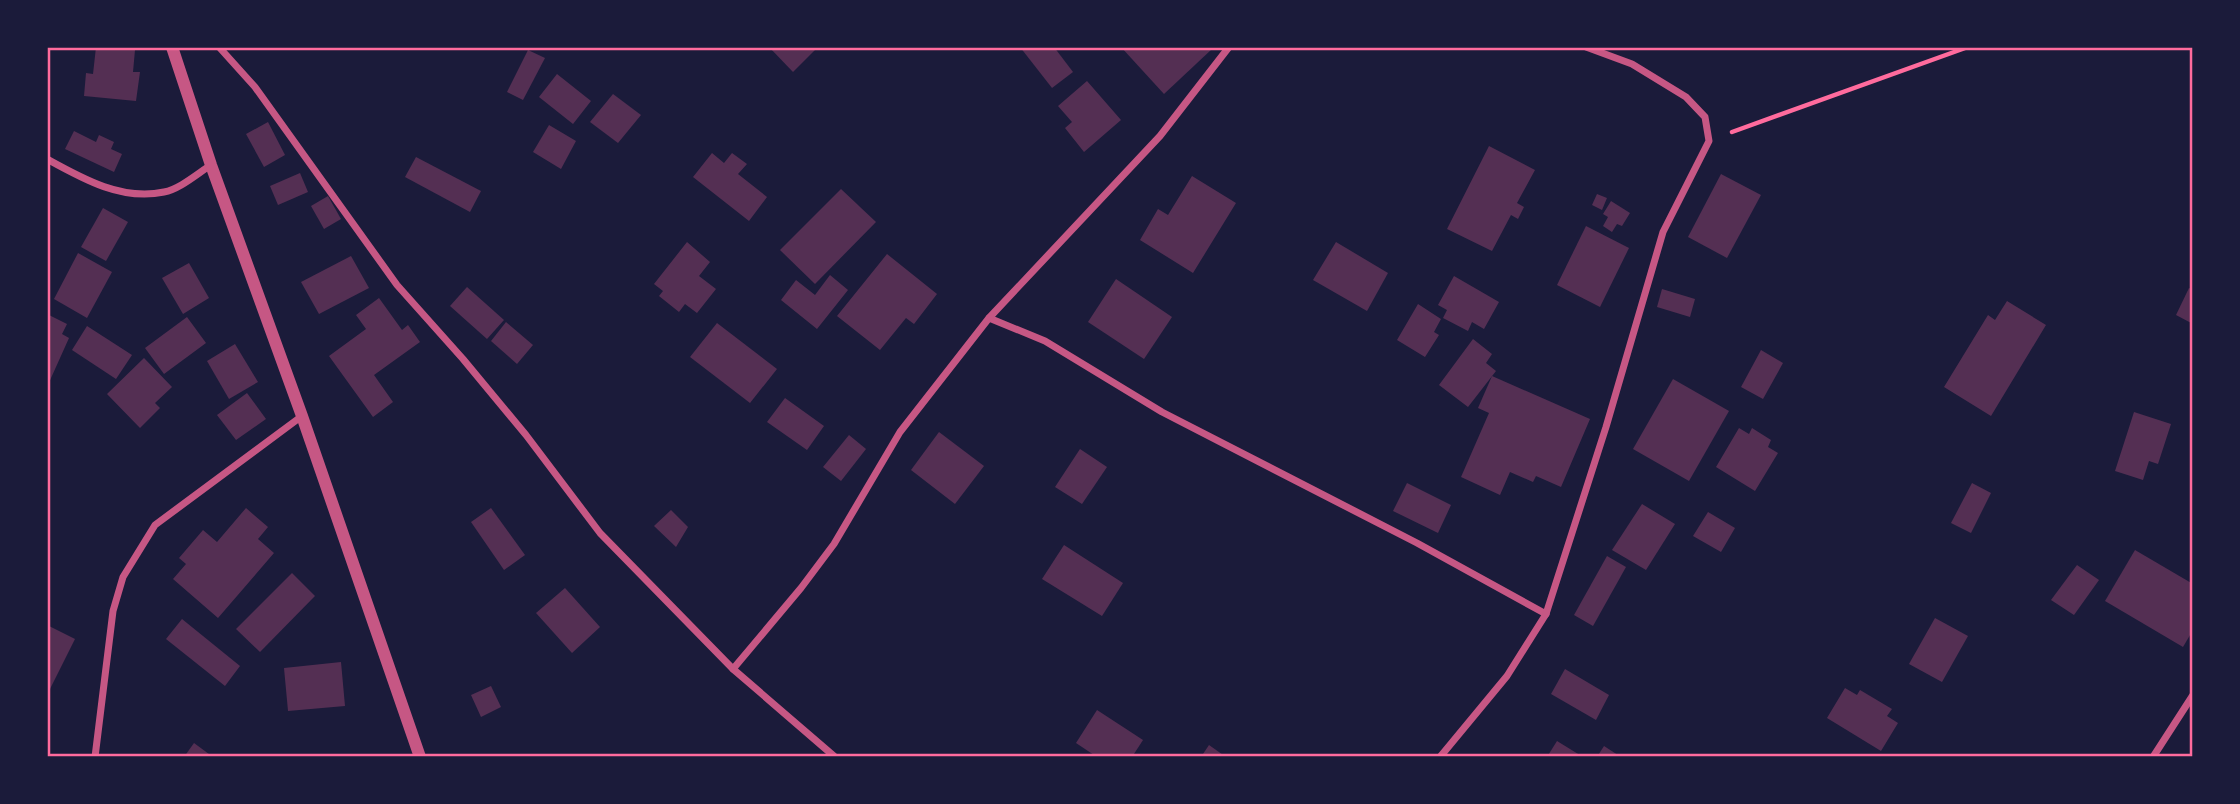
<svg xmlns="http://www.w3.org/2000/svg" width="2240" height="804" font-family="'Archivo Narrow',sans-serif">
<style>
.building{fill:#542f53}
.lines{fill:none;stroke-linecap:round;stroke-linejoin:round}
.path{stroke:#ff6b9d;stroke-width:4.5}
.minor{stroke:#c65784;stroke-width:7}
.tertiary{stroke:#c65784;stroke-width:12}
.neatline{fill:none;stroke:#ff6b9d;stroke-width:2.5}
</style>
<rect width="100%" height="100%" fill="#1b1b3a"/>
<g class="building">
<polygon points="96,47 135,50 133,72 140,72 136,101 84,96 86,73 93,74"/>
<polygon points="769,47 818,47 793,72"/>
<polygon points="1020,47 1054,47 1073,72 1052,88"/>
<polygon points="1121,47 1211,47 1212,49 1164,94"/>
<polygon points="528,50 545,58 523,100 507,92"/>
<polygon points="557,74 591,101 573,124 539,97"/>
<polygon points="1087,81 1121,120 1084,152 1065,128 1072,122 1058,106"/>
<polygon points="613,94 641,115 618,143 590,122"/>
<polygon points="268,122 285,155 264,167 246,134"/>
<polygon points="549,125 576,141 561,169 533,152"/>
<polygon points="74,131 96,142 99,135 114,142 111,149 122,154 114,172 65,149"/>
<polygon points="1489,146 1535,170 1517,203 1524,207 1518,219 1511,215 1492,251 1447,229"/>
<polygon points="712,153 724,163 732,153 747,164 738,174 767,197 749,221 693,177"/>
<polygon points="416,157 481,191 470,212 405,177"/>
<polygon points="300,173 308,192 278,205 270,186"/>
<polygon points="1721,174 1761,195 1727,258 1688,237"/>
<polygon points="1192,176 1236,203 1193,273 1140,240 1158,209 1168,215"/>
<polygon points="841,189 876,222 815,284 780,250"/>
<polygon points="1597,194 1607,198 1602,210 1592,205"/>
<polygon points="328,196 341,219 324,229 311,206"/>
<polygon points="1611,201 1630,213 1622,226 1617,224 1612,232 1603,226 1608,217 1603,214"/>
<polygon points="103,208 128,222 106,261 81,247"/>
<polygon points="1586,226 1629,248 1600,307 1557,285"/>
<polygon points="687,242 710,262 699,276 716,289 697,313 685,304 679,312 659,296 663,291 654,284"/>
<polygon points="1336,242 1388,273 1367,311 1313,280"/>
<polygon points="78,253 112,272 87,318 54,299"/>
<polygon points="887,254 937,294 914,324 906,318 880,350 837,316"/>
<polygon points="351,256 369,288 319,314 301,282"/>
<polygon points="189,263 209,298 183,314 162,278"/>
<polygon points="830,275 848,290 817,329 781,300 796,280 815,295"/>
<polygon points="1454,276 1499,302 1484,329 1472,322 1468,331 1443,318 1447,310 1438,305"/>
<polygon points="1116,279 1172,317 1144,359 1088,322"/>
<polygon points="467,287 504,320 487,339 450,306"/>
<polygon points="2189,288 2193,290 2193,324 2176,315"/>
<polygon points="1662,289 1695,299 1690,317 1657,307"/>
<polygon points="379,298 402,330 408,325 420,342 374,375 393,402 373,417 329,356 366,329 356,315"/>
<polygon points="2007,301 2046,325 1991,416 1944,387 1988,315 1995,320"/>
<polygon points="1418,304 1441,319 1434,332 1439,335 1425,357 1397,340"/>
<polygon points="47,314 67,324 62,334 69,338 47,387"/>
<polygon points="187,317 206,343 164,374 145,348"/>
<polygon points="506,322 533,345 517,364 491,341"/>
<polygon points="717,323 777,369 750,403 690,357"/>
<polygon points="87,326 132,355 116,379 72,350"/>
<polygon points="1473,339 1492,354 1486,363 1496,371 1468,407 1439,385"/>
<polygon points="235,344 258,382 229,399 207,361"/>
<polygon points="1761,350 1783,363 1763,399 1741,387"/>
<polygon points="144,358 172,387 155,403 160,408 140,428 107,394"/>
<polygon points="1492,376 1590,419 1561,487 1536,476 1533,482 1510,472 1500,495 1461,477 1489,413 1478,408"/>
<polygon points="1673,379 1729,411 1689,481 1633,449"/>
<polygon points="247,393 266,419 236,440 217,415"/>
<polygon points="785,398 824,426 807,450 767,422"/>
<polygon points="2134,412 2171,424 2158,464 2149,461 2143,480 2115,471"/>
<polygon points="1739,428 1749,434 1752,428 1771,440 1768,447 1778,453 1755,491 1716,467"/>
<polygon points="939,432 984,466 955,504 911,470"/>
<polygon points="849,435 866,449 841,481 823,467"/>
<polygon points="1080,449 1107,467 1082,504 1055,487"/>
<polygon points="1407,483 1451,505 1438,533 1393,511"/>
<polygon points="1972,483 1991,493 1971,533 1951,523"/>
<polygon points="1642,504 1675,524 1646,570 1612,550"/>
<polygon points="246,508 268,527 258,539 274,553 218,618 173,579 186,564 179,558 203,530 217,542"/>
<polygon points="491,508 525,555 504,570 471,522"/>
<polygon points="671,510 688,527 676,547 654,526"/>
<polygon points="1708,512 1735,528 1721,552 1693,536"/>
<polygon points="1064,545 1123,583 1102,616 1042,579"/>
<polygon points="2135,550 2193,584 2193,630 2183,647 2105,601"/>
<polygon points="1607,556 1626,567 1593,626 1574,615"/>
<polygon points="2077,565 2099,580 2074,615 2051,600"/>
<polygon points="292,573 315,596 260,652 236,629"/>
<polygon points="565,588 600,627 572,653 536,613"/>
<polygon points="1935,618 1968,636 1942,682 1909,664"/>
<polygon points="182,619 240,666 225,686 166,639"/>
<polygon points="47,625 75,639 50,689 47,688"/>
<polygon points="341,662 345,706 288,711 284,668"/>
<polygon points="1565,669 1609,695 1596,720 1551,694"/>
<polygon points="491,686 501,707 481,717 471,695"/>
<polygon points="1845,688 1857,695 1860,690 1892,709 1887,716 1898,723 1881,751 1827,718"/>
<polygon points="1097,710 1143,740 1132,757 1097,757 1076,743"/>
<polygon points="1557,741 1583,757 1547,757"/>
<polygon points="194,743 213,757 184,757"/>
<polygon points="1209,745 1226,757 1201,757"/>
<polygon points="1604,746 1621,757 1597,757"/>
</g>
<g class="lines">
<polyline class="path" points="1732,132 1968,47"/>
<g class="minor">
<polyline points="219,47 255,87 397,285 463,359 526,435 600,533 733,669 835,757"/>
<path d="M47,159C83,179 122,201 164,192C180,189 198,173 211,165"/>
<polyline points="989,318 1045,341 1162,412 1417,543 1546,614"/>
<polyline points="733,669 801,588 834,544 900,432 989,318 1160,136 1229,47"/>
<polyline points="95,757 113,611 123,577 155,525 302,416"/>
<polyline points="1440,757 1507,676 1546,614 1606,427 1663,232 1709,141 1705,117 1686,97 1632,64 1586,47"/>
<polyline points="2153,757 2193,695"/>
</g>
<polyline class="tertiary" points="172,47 211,165 302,416 420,757"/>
</g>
<rect width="2240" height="804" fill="none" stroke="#1b1b3a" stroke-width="98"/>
<rect x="49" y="49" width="2142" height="706" class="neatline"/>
</svg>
